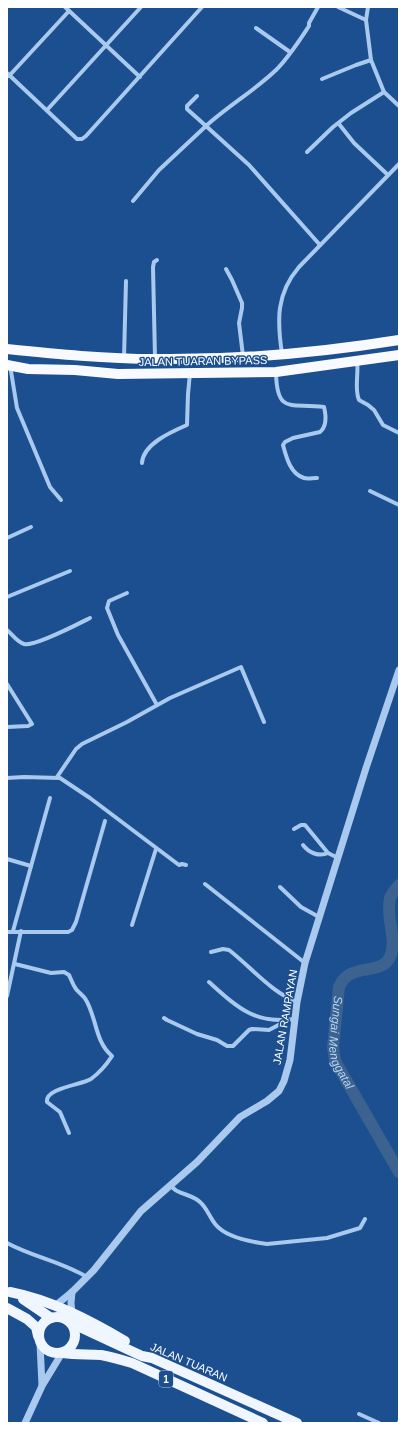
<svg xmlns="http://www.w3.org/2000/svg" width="406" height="1430" font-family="Arial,sans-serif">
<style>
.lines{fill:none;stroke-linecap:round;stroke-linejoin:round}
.river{stroke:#3c6290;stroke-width:12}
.minor{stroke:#a9c9ee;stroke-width:4}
.tertiary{stroke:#a9c9ee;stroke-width:7}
.primary{stroke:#f0f6ff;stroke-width:10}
.trunk{stroke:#f8faff;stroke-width:10}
.labels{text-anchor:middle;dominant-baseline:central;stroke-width:3;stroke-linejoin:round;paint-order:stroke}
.shield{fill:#1b4f8f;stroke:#bbcadd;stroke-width:1}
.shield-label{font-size:10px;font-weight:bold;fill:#fff}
.street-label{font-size:11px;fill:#fff;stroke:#1b4f8f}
.water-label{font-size:12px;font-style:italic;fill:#b5d3f5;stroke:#1b4f8f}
</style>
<rect width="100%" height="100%" fill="#1b4f8f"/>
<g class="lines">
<path class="river" id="s1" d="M399,885C396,889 392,893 390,898C385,917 398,939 390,957C381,977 350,961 339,987L333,1047L335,1061L399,1172"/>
<g class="minor">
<polyline points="65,7 140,77"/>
<polyline points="338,7 366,20"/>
<polyline points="368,7 366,20 371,60 384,92 399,106"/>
<polyline points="256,28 290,52"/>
<polyline points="7,73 77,139 82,139 86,136 202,7"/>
<polyline points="9,76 69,11"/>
<polyline points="322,79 356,65 371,60"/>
<path d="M197,96L187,106V109L206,126C228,106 254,91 276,70C289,57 299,41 309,26V23L318,7"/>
<polyline points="47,110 141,7"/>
<polyline points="339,124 354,143 388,175"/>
<polyline points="307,152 333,127 351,113 384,92"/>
<polyline points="133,201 159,170 206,126 249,165 320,245"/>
<polyline points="226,269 232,280 242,303 242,308 239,323 243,356"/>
<path d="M282,354C277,320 276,294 299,267L399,164"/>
<polyline points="124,358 126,281"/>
<polyline points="155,358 153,267 154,262 157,260"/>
<path d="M357,361C359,373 354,389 359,400L368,405L374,410L383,425L399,433"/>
<polyline points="10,365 17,408 50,487 61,500"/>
<path d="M276,373C277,416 292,402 324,407C326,415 327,426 320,432L293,438L285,442L283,445C286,456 290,474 304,478C307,479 313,478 317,478"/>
<path d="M142,463C143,444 171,432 187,425L188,394L190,373"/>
<polyline points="370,491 399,505"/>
<polyline points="7,538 31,527"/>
<polyline points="127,593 109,601 107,608 118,635 157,705"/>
<polyline points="7,597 70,571"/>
<path d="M7,630C12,634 17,642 24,644C34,647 78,624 90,618"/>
<polyline points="7,684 32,724 28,726 7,727"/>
<polyline points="57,777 76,749 82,744 127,722 170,698 241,667 264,722"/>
<polyline points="7,778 24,777 60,778 90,798 179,865 182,864 186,865"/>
<polyline points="294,829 301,825 305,825 328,853 338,858"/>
<path d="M303,845C309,853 319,857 328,853"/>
<polyline points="7,859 31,866"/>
<polyline points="205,884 305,963"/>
<polyline points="280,887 301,907 319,917"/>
<polyline points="132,925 156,849"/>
<polyline points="13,931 50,798"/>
<polyline points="7,932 68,932 72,930 76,922 105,821"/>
<path d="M211,952L223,949L229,950C251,967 271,992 297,1002"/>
<path d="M15,964L51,973L64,972L69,975C71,979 73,985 76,989C79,993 84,996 86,1000C97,1019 95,1042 112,1056C107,1064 99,1073 91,1079C81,1085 45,1088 47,1102L60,1112L69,1133"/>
<path d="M209,982C237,1007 255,1025 295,1019"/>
<polyline points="7,996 21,931"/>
<polyline points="164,1018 167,1020 197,1034 217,1040 227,1046 233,1046 249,1030 252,1029 269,1030 286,1021"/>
<path d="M170,1185C172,1187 175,1190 177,1191C185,1195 194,1196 200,1202C207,1208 210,1218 216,1225C226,1237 252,1242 267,1244L327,1238L360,1228L365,1219"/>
<path d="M7,1243C33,1257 62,1262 87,1277"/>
<polyline points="359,1414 379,1423"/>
<polyline points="399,1423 399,1422"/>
</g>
<g class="tertiary">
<polyline points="72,1292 71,1303 72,1313"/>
<polyline points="55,1306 72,1292 94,1270 141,1211 197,1162 240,1117 267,1101 279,1091 284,1081 290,1060 297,1002 305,963 366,768 399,670"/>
<polyline points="40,1344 42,1385"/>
<polyline points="25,1423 42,1386 62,1353"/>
</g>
<g class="primary">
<path d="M10,1292C51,1300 89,1320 125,1341"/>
<polyline points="23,1299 51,1318"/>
<polyline points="7,1308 27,1319 36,1327 38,1336"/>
<circle cx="57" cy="1335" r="18"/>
<polyline points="71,1323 142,1356 152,1358 297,1423"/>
<path d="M63,1353C76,1355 89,1354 101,1355C112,1357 122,1360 132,1363L263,1423"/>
</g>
<g class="trunk">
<path d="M7,349C56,354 106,359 155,359C237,360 318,353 399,340"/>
<polyline points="7,365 28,369 75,370 118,374 276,372 399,355"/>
</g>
</g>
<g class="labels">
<rect class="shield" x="159" y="1371" width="14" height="16" rx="3"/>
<g class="shield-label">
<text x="166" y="1379">1</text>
</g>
<g class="street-label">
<text transform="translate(203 361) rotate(-1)">JALAN TUARAN BYPASS</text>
<text transform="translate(285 1017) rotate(-80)">JALAN RAMPAYAN</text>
<text transform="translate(189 1362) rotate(23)">JALAN TUARAN</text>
</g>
<g class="water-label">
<text stroke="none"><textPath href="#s1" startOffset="195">Sungai Menggatal</textPath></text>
</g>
</g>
<rect width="406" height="1430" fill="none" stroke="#ffffff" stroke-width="16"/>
</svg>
